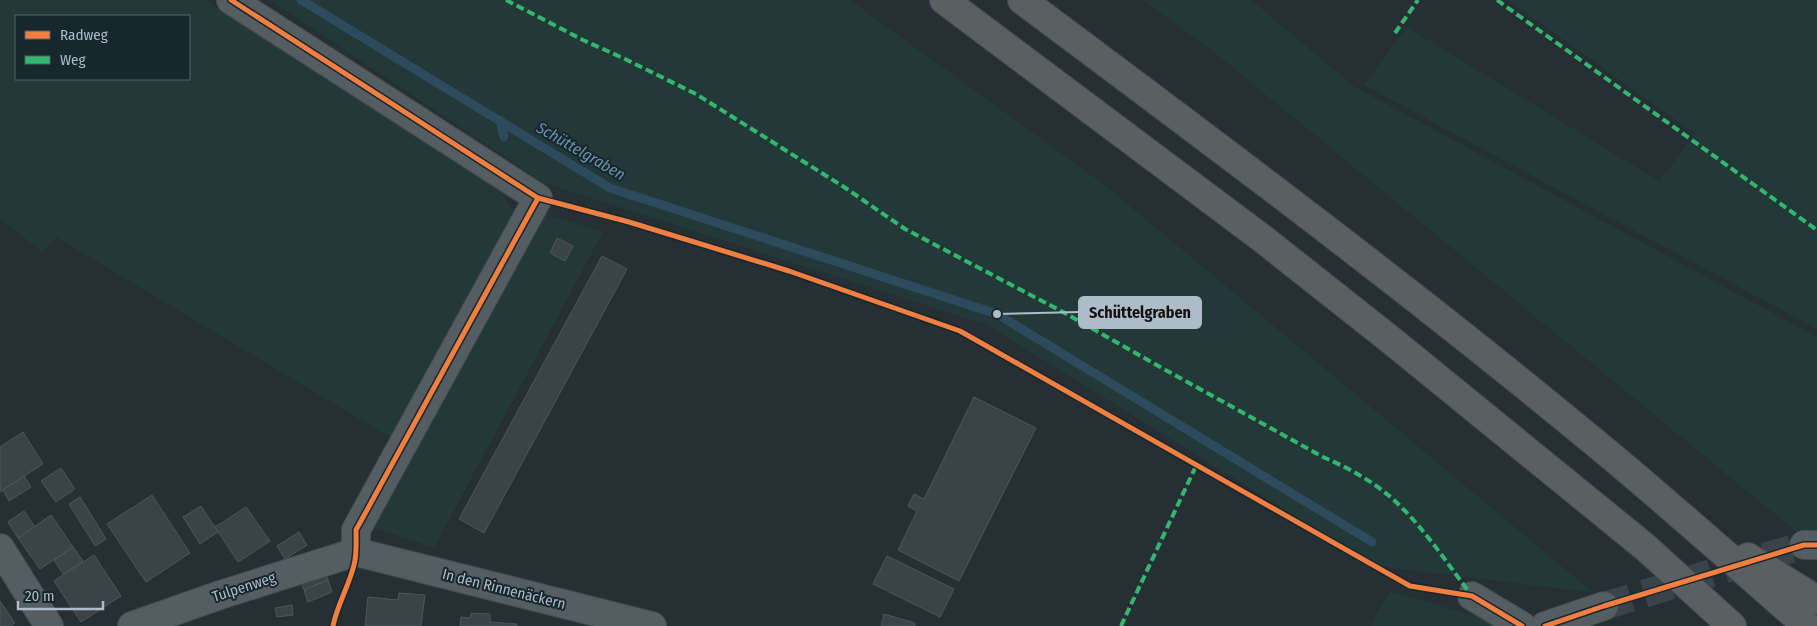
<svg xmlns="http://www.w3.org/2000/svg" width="1817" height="626" font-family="'Fira Sans Condensed',sans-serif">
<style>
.green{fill:#223938;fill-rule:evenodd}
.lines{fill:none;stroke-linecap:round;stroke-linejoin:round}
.stream{stroke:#2e4a5d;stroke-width:9}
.building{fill:#3a4348;stroke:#4c565c}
.minor-tunnel{stroke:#39444a;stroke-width:28;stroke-dasharray:28 14;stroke-linecap:butt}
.minor-casing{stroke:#434a4e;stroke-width:30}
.highway-casing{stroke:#414a50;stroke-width:30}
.path{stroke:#576065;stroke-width:3;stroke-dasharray:4 4;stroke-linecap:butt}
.minor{stroke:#545d62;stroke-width:28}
.highway{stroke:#5a5f61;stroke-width:28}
.quiet{stroke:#33b770;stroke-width:4;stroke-dasharray:8 4;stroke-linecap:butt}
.cycleway-casing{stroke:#18262e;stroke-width:8}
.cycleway{stroke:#f27e40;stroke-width:5}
.labels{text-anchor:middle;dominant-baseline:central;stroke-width:4;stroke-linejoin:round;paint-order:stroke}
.street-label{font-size:15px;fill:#adbcc7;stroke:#18262e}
.water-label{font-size:16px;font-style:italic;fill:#6a94ad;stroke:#18262e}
.leader{fill:none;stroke:#adbcc7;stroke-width:2}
.callout-dot{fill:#adbcc7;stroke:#18262e;stroke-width:2}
.callout{fill:#adbcc7;stroke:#adbcc7;stroke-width:2}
.callout-label{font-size:16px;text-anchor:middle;font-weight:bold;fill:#111}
</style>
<rect width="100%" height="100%" fill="#252f34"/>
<g class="green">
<path d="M0,0H205L499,189L513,210L509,232L396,441L56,237L43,252L0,219ZM16,16H189V79H16Z"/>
<polygon points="270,0 850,0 1106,186 1594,593 1375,566 987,325 544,183"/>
<polygon points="1143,0 1251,0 1355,87 1817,337 1817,549 1219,56"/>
<polygon points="1508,0 1817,0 1817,329 1364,85 1407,27 1659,181 1695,134"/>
<polygon points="546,214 603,232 434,548 372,527"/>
<polygon points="1390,591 1508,626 1370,626"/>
</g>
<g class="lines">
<g class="stream">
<polyline points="301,0 610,188 997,314 1372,542"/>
<polyline points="500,120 504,137"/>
</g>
</g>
<g class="building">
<polygon points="557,238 573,246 565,261 550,253"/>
<polygon points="602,256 627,269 484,533 459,519"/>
<polygon points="974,397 1036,428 959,581 898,550 917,511 908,506 914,494 924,499"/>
<polygon points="23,432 43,464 0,492 0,447"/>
<polygon points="61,468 75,489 56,502 41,481"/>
<polygon points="24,476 31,487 9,501 3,490"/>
<polygon points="152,495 190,553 146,582 107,524"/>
<polygon points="80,497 106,539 95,546 69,504"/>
<polygon points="201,506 218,532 200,544 183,517"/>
<polygon points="246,507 270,541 238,562 215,527"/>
<polygon points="24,511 35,527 18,538 8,522"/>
<polygon points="51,515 73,547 40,569 18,538"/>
<polygon points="299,532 307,545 285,559 277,546"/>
<polygon points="73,547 83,561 63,574 54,560"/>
<polygon points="94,555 121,596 81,622 54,581"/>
<polygon points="887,556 954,589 940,617 873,584"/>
<polygon points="323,568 328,580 304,590 299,577"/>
<polygon points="328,580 332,592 308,602 304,590"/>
<polygon points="399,593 425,595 421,626 365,626 368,597 398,600"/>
<polygon points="0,601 15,623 11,626 0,626"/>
<polygon points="292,605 293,615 277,617 275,608"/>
<polygon points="471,613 490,614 490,622 517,624 517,626 460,626 461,617 470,618"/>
<polygon points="884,614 915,623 915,626 881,626"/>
</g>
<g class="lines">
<polyline class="minor-tunnel" points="1604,606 1804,545"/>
<defs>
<g id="minor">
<polyline points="231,0 538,198 356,530 356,552"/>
<polyline points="1804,545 1817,545"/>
<polyline points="0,548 49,626"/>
<polyline points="356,552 652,626"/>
<polyline points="1472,596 1522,626"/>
<polyline points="132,626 220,595 356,552"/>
<polyline points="1545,626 1604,606"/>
</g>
<g id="highway">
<polyline points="944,0 1263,239 1392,341 1645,547 1732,626"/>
<path d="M1022,0C1215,144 1408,288 1593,441C1666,501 1736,564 1807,626"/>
<polyline points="1748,557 1817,600"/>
</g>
</defs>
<use href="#minor" class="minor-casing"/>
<use href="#highway" class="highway-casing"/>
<polyline class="path" points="333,626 335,614 347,584"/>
<use href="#minor" class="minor"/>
<use href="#highway" class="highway"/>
<g class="quiet">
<path d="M506,0L583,40L625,59L696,94L844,187L905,229L1063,312L1162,368L1323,457C1344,466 1365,477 1383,491C1416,516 1447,563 1472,596"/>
<polyline points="1497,0 1817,230"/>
<polyline points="1395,33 1418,0"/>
<polyline points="1121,626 1196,466"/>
</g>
<defs>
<g id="cycleway">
<polyline points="231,0 538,198 629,222 789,271 960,331 1410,586 1472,596 1522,626"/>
<path d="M333,626C337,605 349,586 354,565C357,554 356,542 356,530L538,198"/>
<polyline points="1545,626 1604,606 1804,545 1817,545"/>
</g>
</defs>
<use href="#cycleway" class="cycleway-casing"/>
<use href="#cycleway" class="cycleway"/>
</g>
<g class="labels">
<g class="street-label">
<text transform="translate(244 587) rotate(-18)">Tulpenweg</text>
<text transform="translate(504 589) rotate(14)">In den Rinnenäckern</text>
</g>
<g class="water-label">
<text transform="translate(581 151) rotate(30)">Schüttelgraben</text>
</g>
</g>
<path class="leader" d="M997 314L1079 312"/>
<circle class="callout-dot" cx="997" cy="314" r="5"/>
<rect class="callout" x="1079" y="297" width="122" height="31" rx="5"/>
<g class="callout-label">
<text x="1140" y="318">Schüttelgraben</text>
</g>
<rect x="15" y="15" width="175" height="65" fill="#18262e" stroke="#54626b"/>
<rect x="25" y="31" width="25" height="8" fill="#f27e40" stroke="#54626b"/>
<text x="60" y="40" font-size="15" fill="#adbcc7">Radweg</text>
<rect x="25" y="56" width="25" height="8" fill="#33b770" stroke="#54626b"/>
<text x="60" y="65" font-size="15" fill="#adbcc7">Weg</text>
<path d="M18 601v8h85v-8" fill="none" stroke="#adbcc7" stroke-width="2.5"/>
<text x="25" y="601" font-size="15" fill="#adbcc7" stroke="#18262e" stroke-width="4" paint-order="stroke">20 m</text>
</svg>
